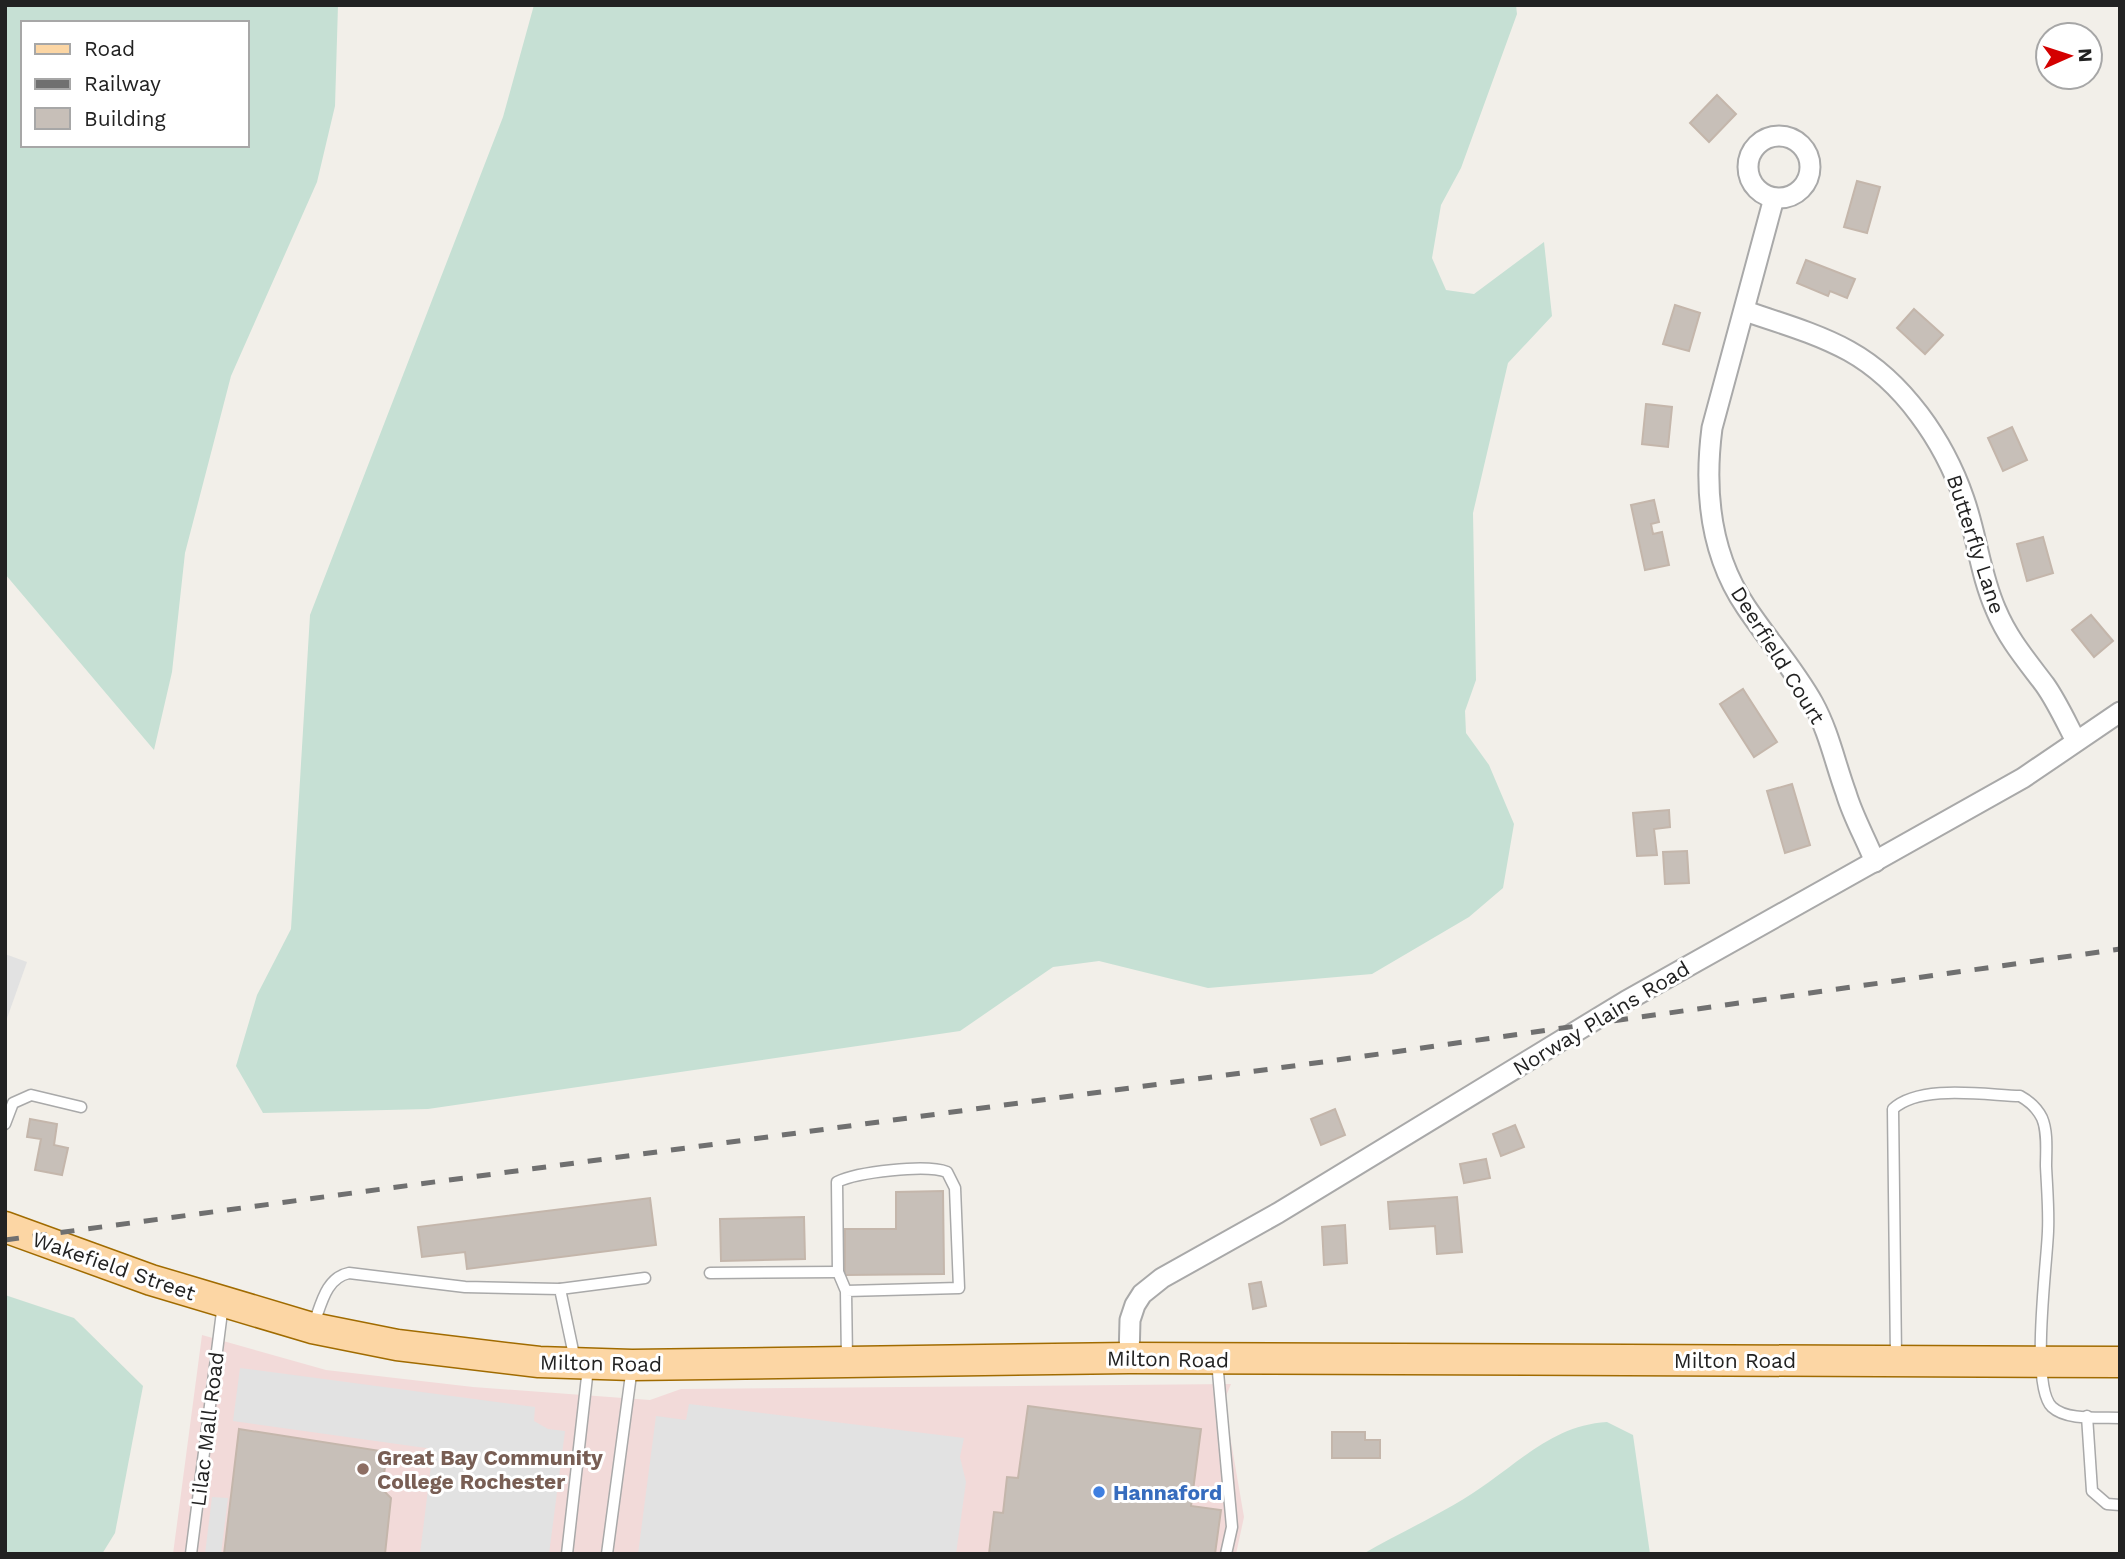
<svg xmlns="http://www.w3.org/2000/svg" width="2125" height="1559" font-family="'Work Sans',sans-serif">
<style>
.commercial{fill:#f2dad9}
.wetland{fill:#c6e0d4;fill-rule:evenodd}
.parking{fill:#e2e2e2}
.building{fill:#c7bfb8;stroke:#c4b6ab;stroke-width:2}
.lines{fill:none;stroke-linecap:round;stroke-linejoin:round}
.lane-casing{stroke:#a9a9a9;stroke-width:13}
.street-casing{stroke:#a9a9a9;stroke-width:23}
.primary-casing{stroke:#a06b00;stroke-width:33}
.lane{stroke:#fff;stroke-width:10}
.street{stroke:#fff;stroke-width:19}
.primary{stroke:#fcd6a4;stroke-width:30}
.rail{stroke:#707070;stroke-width:5;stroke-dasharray:14 14;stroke-linecap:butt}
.education-dot{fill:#8d6e63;stroke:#fff;stroke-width:2.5}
.shop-dot{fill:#3f7fe0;stroke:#fff;stroke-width:2.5}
.labels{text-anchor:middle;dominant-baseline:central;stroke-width:6;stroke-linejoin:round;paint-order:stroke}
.street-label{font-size:21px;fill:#222;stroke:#fff}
.education-label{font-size:21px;font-weight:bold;fill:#785e54;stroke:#fff;text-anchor:start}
.shop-label{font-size:21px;font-weight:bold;fill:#366cbe;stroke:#fff;text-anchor:start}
</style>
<rect width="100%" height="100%" fill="#f2efe9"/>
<polygon class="commercial" points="202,1335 326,1370 473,1387 650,1400 681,1389 1231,1384 1224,1401 1244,1517 1236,1554 173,1554"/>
<g class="wetland">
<path d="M5,5H338L335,106L317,182L231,376L185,553L172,672L154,750L5,574ZM23,23H247V145H23Z"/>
<polygon points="534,5 1516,5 1517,14 1461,168 1441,205 1432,258 1446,290 1474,294 1544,242 1552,316 1508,363 1473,513 1476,680 1465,711 1466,733 1489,765 1514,824 1503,888 1469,917 1372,974 1208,988 1099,961 1053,967 960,1031 428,1109 263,1113 236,1066 257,995 291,929 310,615 503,117"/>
<polygon points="5,1295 74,1318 143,1386 115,1533 102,1554 5,1554"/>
<path d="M1607,1422L1633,1435L1650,1554H1363C1404,1530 1451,1510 1489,1482C1527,1455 1558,1425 1607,1422Z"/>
</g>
<g class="parking">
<polygon points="5,954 27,962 5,1024"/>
<polygon points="240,1368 535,1407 534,1421 548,1429 565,1431 549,1554 420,1554 433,1449 233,1421"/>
<polygon points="689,1404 964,1438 960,1457 966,1482 956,1554 638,1554 656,1416 686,1420"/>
<polygon points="212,1497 228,1498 221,1554 205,1554"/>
</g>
<g class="building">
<polygon points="1717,95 1736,114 1709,142 1690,123"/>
<polygon points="1857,181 1880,187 1867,233 1844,227"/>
<polygon points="1806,260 1855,279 1847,298 1830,291 1828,296 1797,283"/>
<polygon points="1675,305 1700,313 1689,351 1663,344"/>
<polygon points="1914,309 1943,335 1925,354 1897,328"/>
<polygon points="1646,404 1672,407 1668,447 1642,444"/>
<polygon points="2012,427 2027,460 2003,471 1988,438"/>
<polygon points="1654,500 1659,522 1651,524 1653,534 1662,532 1669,565 1645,570 1631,505"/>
<polygon points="2043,537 2053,573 2027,581 2017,544"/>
<polygon points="2091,615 2113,641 2094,657 2072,630"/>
<polygon points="1743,689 1777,742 1754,757 1720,704"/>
<polygon points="1792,784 1810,845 1785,853 1767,791"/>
<polygon points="1669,810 1670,827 1654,829 1657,855 1637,856 1633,813"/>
<polygon points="1687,851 1689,883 1665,884 1663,852"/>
<polygon points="1335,1109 1345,1135 1321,1145 1311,1119"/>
<polygon points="30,1119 57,1124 54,1145 68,1148 62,1175 35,1170 41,1139 27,1137"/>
<polygon points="1515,1125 1524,1147 1501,1156 1493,1134"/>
<polygon points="1486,1159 1490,1178 1464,1183 1460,1164"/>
<polygon points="943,1191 944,1274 845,1275 845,1229 896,1229 896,1192"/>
<polygon points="1457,1197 1462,1252 1437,1254 1435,1226 1390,1229 1388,1202"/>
<polygon points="650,1198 656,1245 467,1269 465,1252 422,1257 418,1227"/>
<polygon points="804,1217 805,1259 721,1261 720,1219"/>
<polygon points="1345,1225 1347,1263 1324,1265 1322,1227"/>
<polygon points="1261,1282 1266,1306 1253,1309 1249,1284"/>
<polygon points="1028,1406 1201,1429 1191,1506 1221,1510 1215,1554 989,1554 994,1512 1003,1513 1007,1477 1018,1478"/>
<polygon points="239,1429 387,1452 382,1489 391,1498 385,1554 224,1554"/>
<polygon points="1332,1432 1365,1432 1365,1440 1380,1440 1380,1458 1332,1458"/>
</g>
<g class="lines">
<defs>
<g id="lane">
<polyline points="5,1124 13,1103 31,1095 81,1107"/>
<polyline points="710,1273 838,1272"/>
<polyline points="560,1289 645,1278"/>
<path d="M846,1291L959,1288L955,1188L947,1172C926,1164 857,1172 837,1182L838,1272L846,1291L847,1360"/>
<path d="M313,1326C321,1306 325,1278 349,1273L465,1287L560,1289L575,1360"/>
<path d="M1896,1357L1893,1109C1920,1084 1985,1095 2020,1096C2029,1101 2037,1108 2042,1118C2048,1132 2046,1152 2046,1166C2047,1188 2049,1210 2048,1231C2047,1264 2030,1386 2052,1407C2067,1421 2100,1417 2120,1418"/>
<polyline points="1217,1361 1232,1527 1226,1554"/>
<polyline points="2087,1416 2092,1491 2107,1504 2120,1505"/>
<polyline points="191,1554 223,1304"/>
<polyline points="567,1554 588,1368"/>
<polyline points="607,1554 632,1367"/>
</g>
<g id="street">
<circle cx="1779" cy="167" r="31"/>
<path d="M1774,198L1712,428C1704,490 1710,554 1746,607C1768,640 1794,669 1813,703C1829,732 1835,763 1846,793C1853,817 1866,839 1875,862"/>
<path d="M1745,311C1780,323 1816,333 1849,351C1903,381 1944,441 1964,499C1977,536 1980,574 1996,610C2008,639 2027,661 2045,685C2057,702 2066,722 2076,741"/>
<polyline points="1129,1358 1130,1320 1135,1305 1142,1294 1162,1278 1278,1213 1626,1001 2023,778 2120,712"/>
</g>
<polyline id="primary" points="5,1227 151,1280 312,1328 397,1345 539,1362 632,1365 1129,1358 2120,1362"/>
</defs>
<use href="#lane" class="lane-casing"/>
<use href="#street" class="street-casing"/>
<use href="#primary" class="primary-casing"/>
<use href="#lane" class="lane"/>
<use href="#street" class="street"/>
<use href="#primary" class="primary"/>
<polyline class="rail" points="5,1240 1330,1061 2120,949"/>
</g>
<circle class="education-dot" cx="363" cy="1469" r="7"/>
<circle class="shop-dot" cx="1099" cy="1492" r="7"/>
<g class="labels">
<g class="street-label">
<text transform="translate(1976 544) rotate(72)">Butterfly Lane</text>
<text transform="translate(1778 655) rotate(58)">Deerfield Court</text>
<text transform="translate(1601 1018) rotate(-31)">Norway Plains Road</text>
<text transform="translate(114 1266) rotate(19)">Wakefield Street</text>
<text transform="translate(1168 1359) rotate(1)">Milton Road</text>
<text x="1735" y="1360">Milton Road</text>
<text transform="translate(601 1363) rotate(1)">Milton Road</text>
<text transform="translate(207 1429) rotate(-83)">Lilac Mall Road</text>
</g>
<g class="education-label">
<text x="377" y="1457">Great Bay Community<tspan x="377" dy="24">College Rochester</tspan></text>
</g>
<g class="shop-label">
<text x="1113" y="1492">Hannaford</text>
</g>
</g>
<rect width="2125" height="1559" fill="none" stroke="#222222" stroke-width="14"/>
<rect x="21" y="21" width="228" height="126" fill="#ffffff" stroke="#a7a7a7" stroke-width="2"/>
<rect x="35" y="44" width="35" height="10" fill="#fcd6a4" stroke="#a7a7a7" stroke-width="2"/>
<text x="84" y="56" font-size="21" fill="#222222">Road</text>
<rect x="35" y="79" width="35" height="10" fill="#707070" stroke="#a7a7a7" stroke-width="2"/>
<text x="84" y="91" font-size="21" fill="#222222">Railway</text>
<rect x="35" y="108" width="35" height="21" fill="#c7bfb8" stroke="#a7a7a7" stroke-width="2"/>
<text x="84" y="126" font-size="21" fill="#222222">Building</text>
<g transform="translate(2069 56) rotate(87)"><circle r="33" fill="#ffffff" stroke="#a7a7a7" stroke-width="2"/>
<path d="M0-5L12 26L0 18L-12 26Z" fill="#d40000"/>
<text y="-10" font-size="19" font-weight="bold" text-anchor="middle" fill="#222222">N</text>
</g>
</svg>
